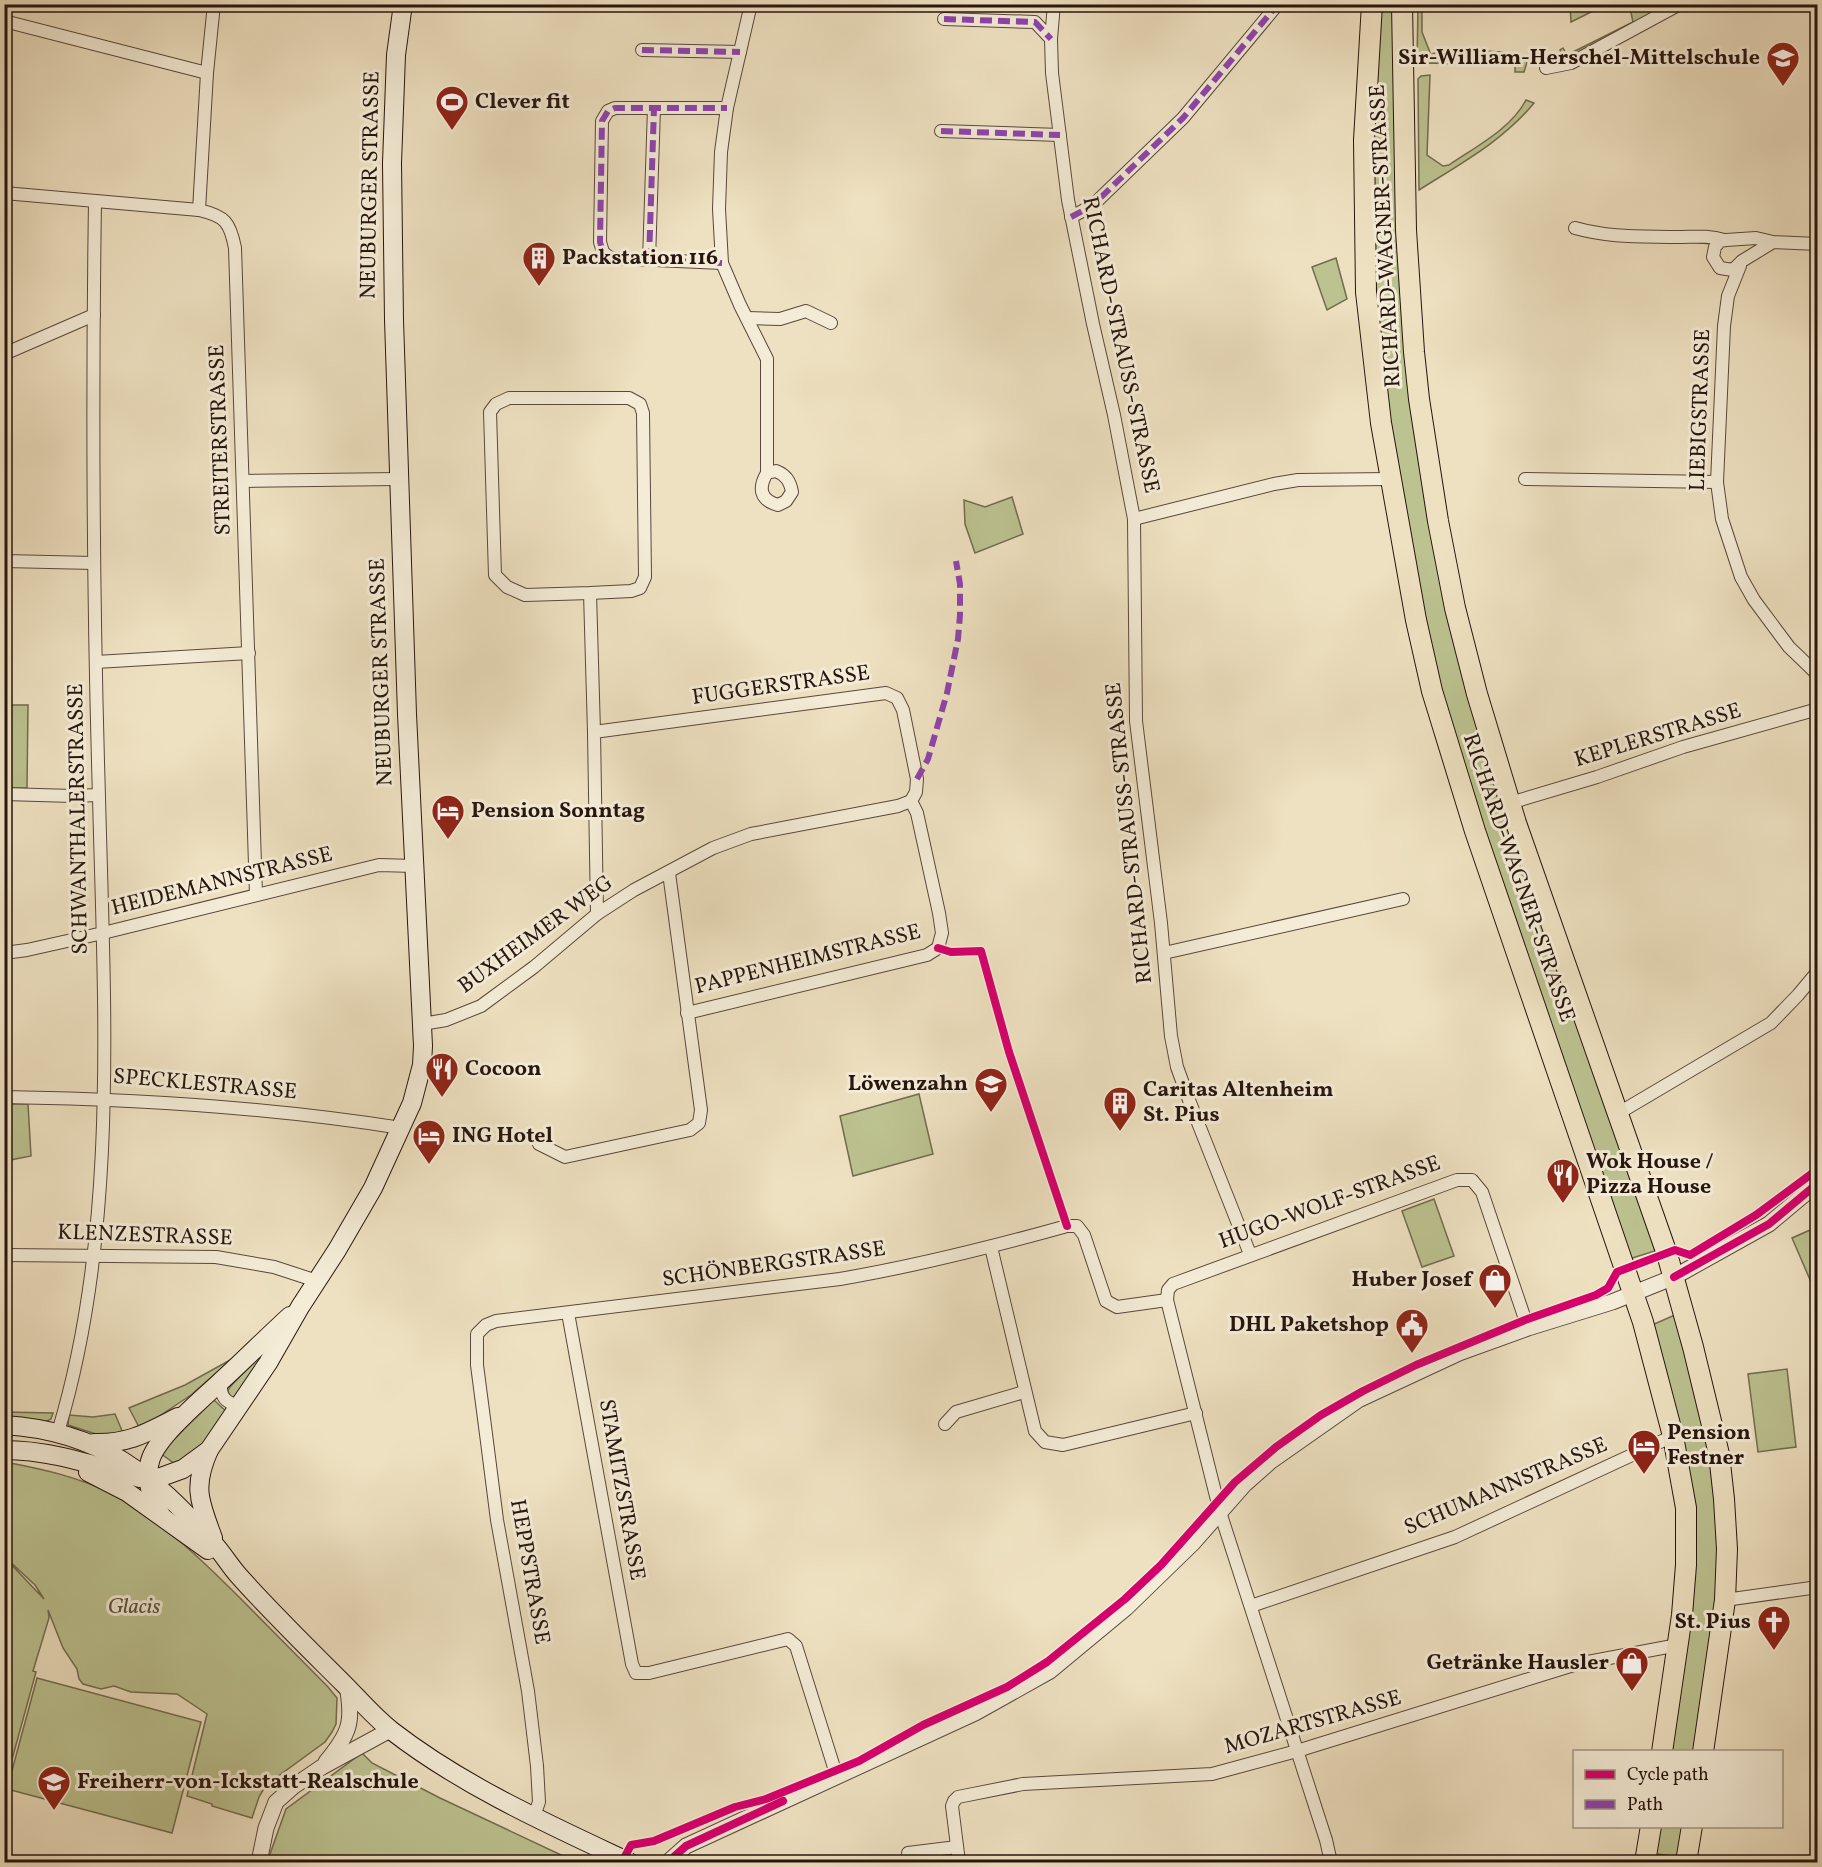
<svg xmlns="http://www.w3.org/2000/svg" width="1822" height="1867" font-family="Vollkorn,serif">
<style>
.green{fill:#bcc290;stroke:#726c50;stroke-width:1.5}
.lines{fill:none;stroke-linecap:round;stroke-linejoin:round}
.minor-casing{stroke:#59483c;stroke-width:14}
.tertiary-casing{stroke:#59483c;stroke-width:17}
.secondary-casing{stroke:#27150f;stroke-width:20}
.primary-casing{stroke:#27150f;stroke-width:22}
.minor{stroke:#f4ecd7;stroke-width:12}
.tertiary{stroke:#f4ecd7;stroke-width:15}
.secondary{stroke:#f4ecd7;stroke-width:18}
.primary{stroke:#eee1c1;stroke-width:20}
.quiet{stroke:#8e44ad;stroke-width:6;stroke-dasharray:12 6;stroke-linecap:butt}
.cycleway-casing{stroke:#f4ecd7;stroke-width:11}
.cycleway{stroke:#d6006c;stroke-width:8}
.labels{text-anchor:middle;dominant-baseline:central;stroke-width:6;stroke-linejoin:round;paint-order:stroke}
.poi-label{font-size:22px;font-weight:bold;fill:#27150f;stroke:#f4ecd7;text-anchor:start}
.street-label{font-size:22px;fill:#27150f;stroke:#f4ecd7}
.park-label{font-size:22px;font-style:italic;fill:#5b523c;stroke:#f4ecd7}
</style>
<rect width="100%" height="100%" fill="#eee1c1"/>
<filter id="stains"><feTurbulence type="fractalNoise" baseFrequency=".00333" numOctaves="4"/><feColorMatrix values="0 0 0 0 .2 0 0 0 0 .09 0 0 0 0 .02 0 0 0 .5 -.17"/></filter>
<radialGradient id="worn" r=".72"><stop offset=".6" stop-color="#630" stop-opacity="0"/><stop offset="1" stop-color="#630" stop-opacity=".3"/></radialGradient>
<g class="green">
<polygon points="1381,4 1397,5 1401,224 1448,613 1658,1250 1629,1259 1465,790 1431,667 1381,363 1374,253 1373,141"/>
<polygon points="1418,5 1422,5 1422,32 1431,55 1444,48 1514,53 1528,59 1524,72 1515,72 1515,56 1469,54 1468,64 1425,63 1419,66 1417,63"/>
<polygon points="1570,5 1611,5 1610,10 1608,10 1605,5 1571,22"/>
<polygon points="1625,5 1657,7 1656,11 1634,25 1570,57 1563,56 1560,50 1563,48 1567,55 1633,22 1630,8"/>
<path d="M1430,75L1427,155L1443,166L1449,165C1475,147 1511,129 1526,100L1534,103C1503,141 1460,164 1419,190L1418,79L1421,76Z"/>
<polygon points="1336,258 1347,299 1327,310 1312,267"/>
<polygon points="1012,497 1023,534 975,553 965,524 964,500 985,507"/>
<polygon points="5,705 28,705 27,788 5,788"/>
<polygon points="919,1094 933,1154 853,1176 840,1116"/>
<polygon points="5,1104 28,1104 31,1156 5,1161"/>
<polygon points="1434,1199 1454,1256 1422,1267 1402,1211"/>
<polygon points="1817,1227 1817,1296 1792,1238"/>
<path d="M1677,1314C1695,1381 1716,1449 1720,1519C1724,1597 1709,1675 1698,1751H1666L1691,1518L1652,1325Z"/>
<polygon points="272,1342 236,1399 230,1397 228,1391 230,1387"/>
<polygon points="232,1359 191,1395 140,1429 129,1408 185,1385"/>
<polygon points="1787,1369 1796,1447 1758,1452 1748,1374"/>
<polygon points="214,1400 229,1414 215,1435 175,1464 160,1453"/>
<polygon points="4,1412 53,1413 51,1419 47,1421 5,1418"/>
<polygon points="115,1414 123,1433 99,1435 68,1425 69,1415 93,1417"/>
<path d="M5,1462C42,1469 80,1477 114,1495C163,1522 202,1560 241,1599C270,1628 299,1658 328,1687L337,1698L336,1724L332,1732L325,1742L266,1785L259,1797L252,1818L212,1806V1804L187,1796L207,1714L177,1694L131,1692L114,1686L101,1689L83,1684L79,1679L77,1669L63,1648L48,1610L49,1618L33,1671L36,1672L5,1785V1558L44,1599L35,1585L5,1557Z"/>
<polygon points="37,1678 201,1722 172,1833 7,1789"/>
<polygon points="362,1753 372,1763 440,1798 576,1862 269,1862 270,1854 286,1809"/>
<polygon points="1654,1827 1687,1827 1682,1857 1650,1853"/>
</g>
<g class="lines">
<defs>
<g id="minor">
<path d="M214,4L207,73L199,210C225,216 230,222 235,248L256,895"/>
<path d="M751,4L727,108L721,152L719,209L722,263L740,305L767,359V473C758,488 760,500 778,505L786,501L792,492C790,481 786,475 776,471L767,473"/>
<polyline points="1054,4 1051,39 1052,73 1068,200 1093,324 1114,415 1134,519 1136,721 1161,923 1171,1036 1177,1067 1189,1100 1250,1254"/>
<polyline points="944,19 1035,22 1051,39"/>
<polyline points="4,21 207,73"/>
<polyline points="642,50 740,52"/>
<polyline points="1546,68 1571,63 1680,4"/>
<polyline points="941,131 1060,135"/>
<polyline points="4,193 199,210"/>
<polyline points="1071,217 1092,206 1183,118 1278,4"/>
<path d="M1575,228C1611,238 1641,236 1678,237C1694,237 1708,235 1724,240"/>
<polyline points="1773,242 1742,261 1733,270 1720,268 1713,257 1715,247 1720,241 1726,240 1756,238 1773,242 1818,244"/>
<polyline points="649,260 654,108"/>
<polyline points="722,263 610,258 603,252 600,242 602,121 608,111 615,108 727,108"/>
<polyline points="1740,266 1728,296 1724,326 1717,482 1722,519 1741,577 1754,600 1789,647 1818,675"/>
<polyline points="747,318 780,319 806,311 831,323"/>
<polyline points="4,354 94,315"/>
<polyline points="1525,479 1717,482"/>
<polyline points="243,481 398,479"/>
<polyline points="1134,519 1274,484 1298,480 1390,479"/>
<polyline points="4,561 94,563"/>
<polyline points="590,593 631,591 640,588 645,577 643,413 640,404 629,398 509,398 496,404 490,412 495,575 507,587 525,595 590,593 594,732"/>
<polyline points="96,662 249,653"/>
<polyline points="4,794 73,796 98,795"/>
<polyline points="1510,803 1597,777 1683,747 1818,709"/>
<polyline points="597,914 594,732 886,693 897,698 903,710 917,779 916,792 911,801 917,813 939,913 942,933 938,948 927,955 687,1013"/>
<polyline points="4,953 27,950 103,933 379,865 414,866"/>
<polyline points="1164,953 1403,899"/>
<polyline points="422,1024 446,1020 481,1006 534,967 597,914 634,890 713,848 751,834 898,806 911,801"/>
<path d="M4,1097C139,1099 268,1107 401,1128"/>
<polyline points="1617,1114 1771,1023 1798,995 1818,971"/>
<polyline points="539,1144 565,1157 690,1130 699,1123 701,1110 669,873"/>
<polyline points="991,1247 1035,1431 1045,1442 1063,1445 1196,1413"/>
<polyline points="4,1255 216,1257 274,1267 317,1281"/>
<polyline points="568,1313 632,1664 636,1673 649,1673 788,1639 796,1646 837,1777"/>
<path d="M221,1381C220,1392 222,1400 233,1404L242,1403"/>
<polyline points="945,1424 956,1412 1024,1392"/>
<path d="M58,1432C119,1232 104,1004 99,797C93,598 92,400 95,201"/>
<polyline points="1725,1600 1818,1587"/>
<polyline points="1251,1606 1455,1537 1673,1436"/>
<path d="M534,1816L539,1802L537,1766L528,1691L497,1520L486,1434L477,1365V1334L486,1325L496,1321L840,1279C916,1266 992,1247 1067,1226H1077L1084,1235L1106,1301L1117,1307L1167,1300"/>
<polyline points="908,1853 957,1847"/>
<polyline points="959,1862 952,1806 954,1801 958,1797 1023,1784 1212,1774 1297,1751 1577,1664 1678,1645"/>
<polyline points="1331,1862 1326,1840 1220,1512 1167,1300 1168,1290 1173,1284 1457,1180 1472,1180 1482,1192 1528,1328"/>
</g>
<g id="tertiary">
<path d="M326,1762C349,1734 354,1723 347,1686"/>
<polyline points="259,1862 266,1828 276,1802 294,1786 322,1767 390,1730"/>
<polyline points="668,1862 686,1846 975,1713 1050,1671 1126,1608 1193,1543 1244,1485 1271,1461 1358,1400 1459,1353 1528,1328 1612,1302 1674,1277 1769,1224 1818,1183"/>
</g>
<g id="secondary">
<path d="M4,1425C102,1431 152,1475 214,1544C223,1554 230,1566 239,1576C272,1613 308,1648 343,1683C359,1699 374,1717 392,1731C463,1786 548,1824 629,1862"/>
<path d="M94,1443C130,1444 148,1432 178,1417"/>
<path d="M4,1450C52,1450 95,1466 140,1478L161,1477L183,1469L209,1450L268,1363L300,1307L337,1250L373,1188L412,1103L422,1065L423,1046L407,714L394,320L392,163L396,55L403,4"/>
<path d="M209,1450C192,1488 200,1502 213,1538"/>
<polyline points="88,1472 127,1492 208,1550"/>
<path d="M161,1515C152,1499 144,1477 151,1458C160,1434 201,1400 219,1383C243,1361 266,1338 290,1316"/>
</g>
<g id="primary">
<polyline points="1372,4 1364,140 1366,292 1381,423 1416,620 1432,691 1475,831 1643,1322 1673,1436 1686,1508 1686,1565 1682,1615 1662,1752"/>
<polyline points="1402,4 1406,230 1414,352 1419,399 1438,521 1455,608 1477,694 1516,823 1667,1254 1693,1347 1719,1454 1724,1499 1727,1549 1725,1600 1703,1752"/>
<polyline points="1645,1862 1651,1826"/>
<polyline points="1686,1862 1692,1826"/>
</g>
</defs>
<use href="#minor" class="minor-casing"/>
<use href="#tertiary" class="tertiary-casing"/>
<use href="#secondary" class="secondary-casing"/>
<use href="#primary" class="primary-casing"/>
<use href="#minor" class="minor"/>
<use href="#tertiary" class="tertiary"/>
<use href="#secondary" class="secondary"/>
<use href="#primary" class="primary"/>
<g class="quiet">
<polyline points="944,19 1035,22 1051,39"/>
<polyline points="642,50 740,52"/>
<polyline points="941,131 1060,135"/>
<polyline points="1071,217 1092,206 1183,118 1278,4"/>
<polyline points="649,260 654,108"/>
<polyline points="722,263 610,258 603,252 600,242 602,121 608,111 615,108 727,108"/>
<polyline points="917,779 928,759 947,693 958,639 960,615 960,584 956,561"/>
</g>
<defs>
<g id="cycleway">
<polyline points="938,948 951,952 981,951 1009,1052 1067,1226"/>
<polyline points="1674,1277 1769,1224 1818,1183"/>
<polyline points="622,1862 631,1845 654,1841 735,1807 766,1799 859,1761 923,1725 1007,1687 1047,1662 1125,1599 1161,1565 1235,1482 1276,1447 1321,1415 1363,1391 1416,1365 1525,1320 1596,1295 1608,1288 1617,1272 1675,1250 1690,1255 1756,1215 1818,1169"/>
<polyline points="668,1862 686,1846 783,1801"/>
</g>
</defs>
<use href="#cycleway" class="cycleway-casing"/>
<use href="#cycleway" class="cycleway"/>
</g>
<defs>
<symbol id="school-pin" viewBox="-11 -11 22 30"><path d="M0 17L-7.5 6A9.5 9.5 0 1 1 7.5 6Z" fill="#8f2418" stroke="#f4ecd7"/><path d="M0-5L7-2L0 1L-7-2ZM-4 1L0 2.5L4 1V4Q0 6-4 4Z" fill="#fff"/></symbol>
<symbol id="stadium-pin" viewBox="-11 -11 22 30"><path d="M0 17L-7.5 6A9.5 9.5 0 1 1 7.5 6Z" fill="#8f2418" stroke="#f4ecd7"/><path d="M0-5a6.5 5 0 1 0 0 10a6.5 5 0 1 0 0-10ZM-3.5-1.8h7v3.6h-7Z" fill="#fff"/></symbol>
<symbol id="building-pin" viewBox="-11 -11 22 30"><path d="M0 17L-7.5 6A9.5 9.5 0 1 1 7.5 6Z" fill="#8f2418" stroke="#f4ecd7"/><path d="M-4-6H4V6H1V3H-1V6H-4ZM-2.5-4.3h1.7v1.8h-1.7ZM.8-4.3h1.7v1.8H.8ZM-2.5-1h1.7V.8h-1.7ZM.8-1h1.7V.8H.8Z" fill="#fff"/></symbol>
<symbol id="hotel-pin" viewBox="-11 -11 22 30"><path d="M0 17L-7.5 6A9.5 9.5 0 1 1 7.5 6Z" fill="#8f2418" stroke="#f4ecd7"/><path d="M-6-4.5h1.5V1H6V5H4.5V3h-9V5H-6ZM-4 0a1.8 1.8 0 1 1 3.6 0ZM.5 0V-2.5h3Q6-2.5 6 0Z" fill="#fff"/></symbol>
<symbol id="restaurant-pin" viewBox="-11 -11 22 30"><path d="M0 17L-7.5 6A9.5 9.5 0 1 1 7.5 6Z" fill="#8f2418" stroke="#f4ecd7"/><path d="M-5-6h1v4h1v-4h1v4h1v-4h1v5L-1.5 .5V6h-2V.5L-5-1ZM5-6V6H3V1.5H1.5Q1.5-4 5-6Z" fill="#fff"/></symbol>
<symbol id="shop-pin" viewBox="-11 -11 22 30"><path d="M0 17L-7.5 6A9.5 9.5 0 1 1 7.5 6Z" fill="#8f2418" stroke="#f4ecd7"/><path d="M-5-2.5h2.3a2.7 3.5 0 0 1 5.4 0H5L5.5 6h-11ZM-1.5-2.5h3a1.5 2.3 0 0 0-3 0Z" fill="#fff"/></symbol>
<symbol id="civic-pin" viewBox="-11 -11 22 30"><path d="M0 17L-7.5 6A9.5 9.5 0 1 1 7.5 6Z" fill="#8f2418" stroke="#f4ecd7"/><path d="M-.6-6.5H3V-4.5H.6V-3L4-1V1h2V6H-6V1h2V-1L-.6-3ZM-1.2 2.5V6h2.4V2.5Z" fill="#fff"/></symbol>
<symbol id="church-pin" viewBox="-11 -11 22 30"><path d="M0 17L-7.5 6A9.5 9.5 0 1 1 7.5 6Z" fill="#8f2418" stroke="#f4ecd7"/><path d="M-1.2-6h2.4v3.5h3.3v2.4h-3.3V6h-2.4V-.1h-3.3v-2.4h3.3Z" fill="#fff"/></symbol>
</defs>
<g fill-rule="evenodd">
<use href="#school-pin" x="1764" y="39" width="38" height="52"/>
<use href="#stadium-pin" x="433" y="83" width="38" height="52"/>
<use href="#building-pin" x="520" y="239" width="38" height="52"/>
<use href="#hotel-pin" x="429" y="792" width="38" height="52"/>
<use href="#restaurant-pin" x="423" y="1050" width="38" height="52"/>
<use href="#school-pin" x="972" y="1065" width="38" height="52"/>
<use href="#building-pin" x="1101" y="1084" width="38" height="52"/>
<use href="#hotel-pin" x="410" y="1117" width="38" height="52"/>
<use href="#restaurant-pin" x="1544" y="1156" width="38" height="52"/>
<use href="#shop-pin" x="1476" y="1261" width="38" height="52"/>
<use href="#civic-pin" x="1393" y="1306" width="38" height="52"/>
<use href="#hotel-pin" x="1625" y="1427" width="38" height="52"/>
<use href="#church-pin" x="1755" y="1603" width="38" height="52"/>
<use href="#shop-pin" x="1613" y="1644" width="38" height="52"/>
<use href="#school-pin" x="35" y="1763" width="38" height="52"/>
</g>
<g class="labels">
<g class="poi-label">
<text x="1760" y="58" text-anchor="end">Sir-William-Herschel-Mittelschule</text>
<text x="475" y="102">Clever fit</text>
<text x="562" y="258">Packstation 116</text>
<text x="471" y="811">Pension Sonntag</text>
<text x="465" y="1069">Cocoon</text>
<text x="968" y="1084" text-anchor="end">Löwenzahn</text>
<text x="1143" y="1090">Caritas Altenheim<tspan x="1143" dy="25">St. Pius</tspan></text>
<text x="452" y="1136">ING Hotel</text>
<text x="1586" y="1162">Wok House /<tspan x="1586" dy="25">Pizza House</tspan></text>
<text x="1472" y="1280" text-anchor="end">Huber Josef</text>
<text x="1389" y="1325" text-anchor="end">DHL Paketshop</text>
<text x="1667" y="1433">Pension<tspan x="1667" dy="25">Festner</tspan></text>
<text x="1751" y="1622" text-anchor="end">St. Pius</text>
<text x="1609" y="1663" text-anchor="end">Getränke Hausler</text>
<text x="77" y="1782">Freiherr-von-Ickstatt-Realschule</text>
</g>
<g class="street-label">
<text transform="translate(371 185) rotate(-89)">NEUBURGER STRASSE</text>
<text transform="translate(1386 236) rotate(-93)">RICHARD-WAGNER-STRASSE</text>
<text transform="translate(1120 345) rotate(78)">RICHARD-STRAUSS-STRASSE</text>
<text transform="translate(1701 410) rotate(-88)">LIEBIGSTRASSE</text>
<text transform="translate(221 440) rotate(-92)">STREITERSTRASSE</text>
<text transform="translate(382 672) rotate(-92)">NEUBURGER STRASSE</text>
<text transform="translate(781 686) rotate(-8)">FUGGERSTRASSE</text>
<text transform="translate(1658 736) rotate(-17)">KEPLERSTRASSE</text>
<text transform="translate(79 819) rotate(-91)">SCHWANTHALERSTRASSE</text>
<text transform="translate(1130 833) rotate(-96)">RICHARD-STRAUSS-STRASSE</text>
<text transform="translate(1518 878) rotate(71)">RICHARD-WAGNER-STRASSE</text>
<text transform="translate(222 882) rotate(-14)">HEIDEMANNSTRASSE</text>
<text transform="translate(536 935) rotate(-36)">BUXHEIMER WEG</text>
<text transform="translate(808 960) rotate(-14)">PAPPENHEIMSTRASSE</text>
<text transform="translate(205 1085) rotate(5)">SPECKLESTRASSE</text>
<text transform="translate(1330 1203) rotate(-20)">HUGO-WOLF-STRASSE</text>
<text transform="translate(145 1236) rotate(2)">KLENZESTRASSE</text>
<text transform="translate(774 1265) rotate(-8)">SCHÖNBERGSTRASSE</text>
<text transform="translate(1506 1487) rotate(-23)">SCHUMANNSTRASSE</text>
<text transform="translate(621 1490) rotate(80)">STAMITZSTRASSE</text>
<text transform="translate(529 1572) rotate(80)">HEPPSTRASSE</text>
<text transform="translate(1313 1723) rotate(-16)">MOZARTSTRASSE</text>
</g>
<g class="park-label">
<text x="134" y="1607">Glacis</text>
</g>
</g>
<rect width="1822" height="1867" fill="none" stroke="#eee1c1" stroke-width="24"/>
<rect x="6" y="6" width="1810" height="1855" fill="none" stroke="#27150f" stroke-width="3"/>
<rect x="12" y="12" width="1798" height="1843" fill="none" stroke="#27150f" stroke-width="1.5"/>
<rect x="1573" y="1750" width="210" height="78" fill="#f4ecd7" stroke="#a29687" stroke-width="1.5"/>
<rect x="1585" y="1770" width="30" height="9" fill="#d6006c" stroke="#a29687" stroke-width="1.5"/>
<text x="1627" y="1780" font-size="18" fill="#27150f">Cycle path</text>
<rect x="1585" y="1800" width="30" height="9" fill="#8e44ad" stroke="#a29687" stroke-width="1.5"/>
<text x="1627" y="1810" font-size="18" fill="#27150f">Path</text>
<rect width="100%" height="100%" filter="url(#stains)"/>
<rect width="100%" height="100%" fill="url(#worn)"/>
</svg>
